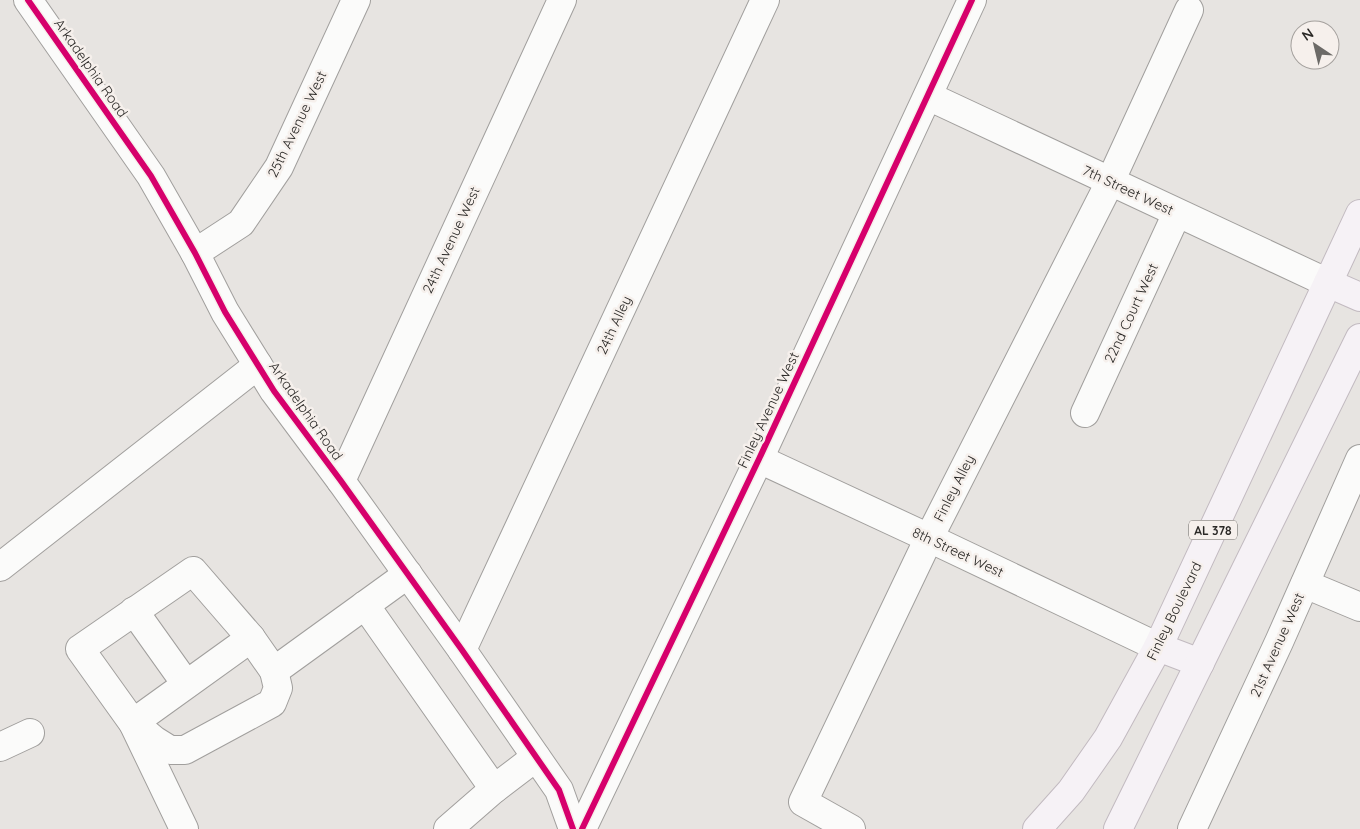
<svg xmlns="http://www.w3.org/2000/svg" width="1360" height="829" font-family="Quicksand,sans-serif">
<style>
.lines{fill:none;stroke-linecap:round;stroke-linejoin:round}
.minor-casing{stroke:#a19f9d;stroke-width:30}
.major-casing{stroke:#c2bac0;stroke-width:30}
.minor{stroke:#fbfbfa;stroke-width:28}
.major{stroke:#f6f2f6;stroke-width:28}
.cycleway-casing{stroke:#f6f0ec;stroke-width:9}
.cycleway{stroke:#d6006c;stroke-width:6}
.labels{text-anchor:middle;dominant-baseline:central;stroke-width:5;stroke-linejoin:round;paint-order:stroke}
.shield{fill:#f6f0ec;stroke:#676461;stroke-width:1}
.shield-label{font-size:12px;font-weight:bold;fill:#2a2826}
.street-label{font-size:14px;fill:#2a2826;stroke:#f6f0ec}
</style>
<rect width="100%" height="100%" fill="#e7e4e1"/>
<g class="lines">
<defs>
<g id="minor">
<polyline points="28,0 151,176 195,253 225,312 274,391 341,481 462,650 559,790 573,829"/>
<polyline points="928,96 1328,283"/>
<polyline points="195,253 241,223 279,167 356,0"/>
<polyline points="1085,413 1177,213"/>
<polyline points="759,459 929,538 1158,647"/>
<polyline points="341,481 562,0"/>
<polyline points="0,567 258,365"/>
<polyline points="1305,584 1360,607"/>
<polyline points="365,605 494,789"/>
<polyline points="134,611 186,684"/>
<polyline points="462,650 765,0"/>
<polyline points="133,723 251,638"/>
<polyline points="136,725 154,740 170,750 185,750 272,703 278,688 274,671"/>
<polyline points="0,747 30,733"/>
<polyline points="184,829 133,723 80,649 193,571 251,638 274,671 408,574"/>
<polyline points="448,829 494,789 536,757"/>
<polyline points="582,829 759,459 972,0"/>
<polyline points="851,829 803,802 929,538 1110,182 1189,10"/>
<polyline points="1192,829 1279,642 1360,459"/>
</g>
<g id="major">
<polyline points="1328,283 1360,297"/>
<polyline points="1158,647 1200,663"/>
<polyline points="1037,829 1071,791 1108,738 1158,647 1360,214"/>
<polyline points="1118,829 1360,338"/>
</g>
</defs>
<use href="#minor" class="minor-casing"/>
<use href="#major" class="major-casing"/>
<use href="#minor" class="minor"/>
<use href="#major" class="major"/>
<defs>
<g id="cycleway">
<polyline points="28,0 151,176 195,253 225,312 274,391 341,481 462,650 559,790 573,829"/>
<polyline points="582,829 759,459 972,0"/>
</g>
</defs>
<use href="#cycleway" class="cycleway-casing"/>
<use href="#cycleway" class="cycleway"/>
</g>
<g class="labels">
<rect class="shield" x="1189" y="520.5" width="48" height="19" rx="4"/>
<g class="shield-label">
<text x="1213" y="530">AL 378</text>
</g>
<g class="street-label">
<text transform="translate(91 68) rotate(55)">Arkadelphia Road</text>
<text transform="translate(297 124) rotate(-64)">25th Avenue West</text>
<text transform="translate(1128 190) rotate(25)">7th Street West</text>
<text transform="translate(451 240) rotate(-65)">24th Avenue West</text>
<text transform="translate(1131 313) rotate(-65)">22nd Court West</text>
<text transform="translate(614 325) rotate(-65)">24th Alley</text>
<text transform="translate(768 410) rotate(-65)">Finley Avenue West</text>
<text transform="translate(306 411) rotate(55)">Arkadelphia Road</text>
<text transform="translate(954 488) rotate(-63)">Finley Alley</text>
<text transform="translate(958 552) rotate(25)">8th Street West</text>
<text transform="translate(1174 611) rotate(-64)">Finley Boulevard</text>
<text transform="translate(1277 645) rotate(-66)">21st Avenue West</text>
</g>
</g>
<g transform="translate(1315 45) rotate(325)"><circle r="24" fill="#f6f0ec" stroke="#a4a09d"/>
<path d="M0-4L9 19L0 12L-9 19Z" fill="#6c6a67"/>
<text y="-8" font-size="14" font-weight="bold" text-anchor="middle" fill="#2a2826">N</text>
</g>
</svg>
